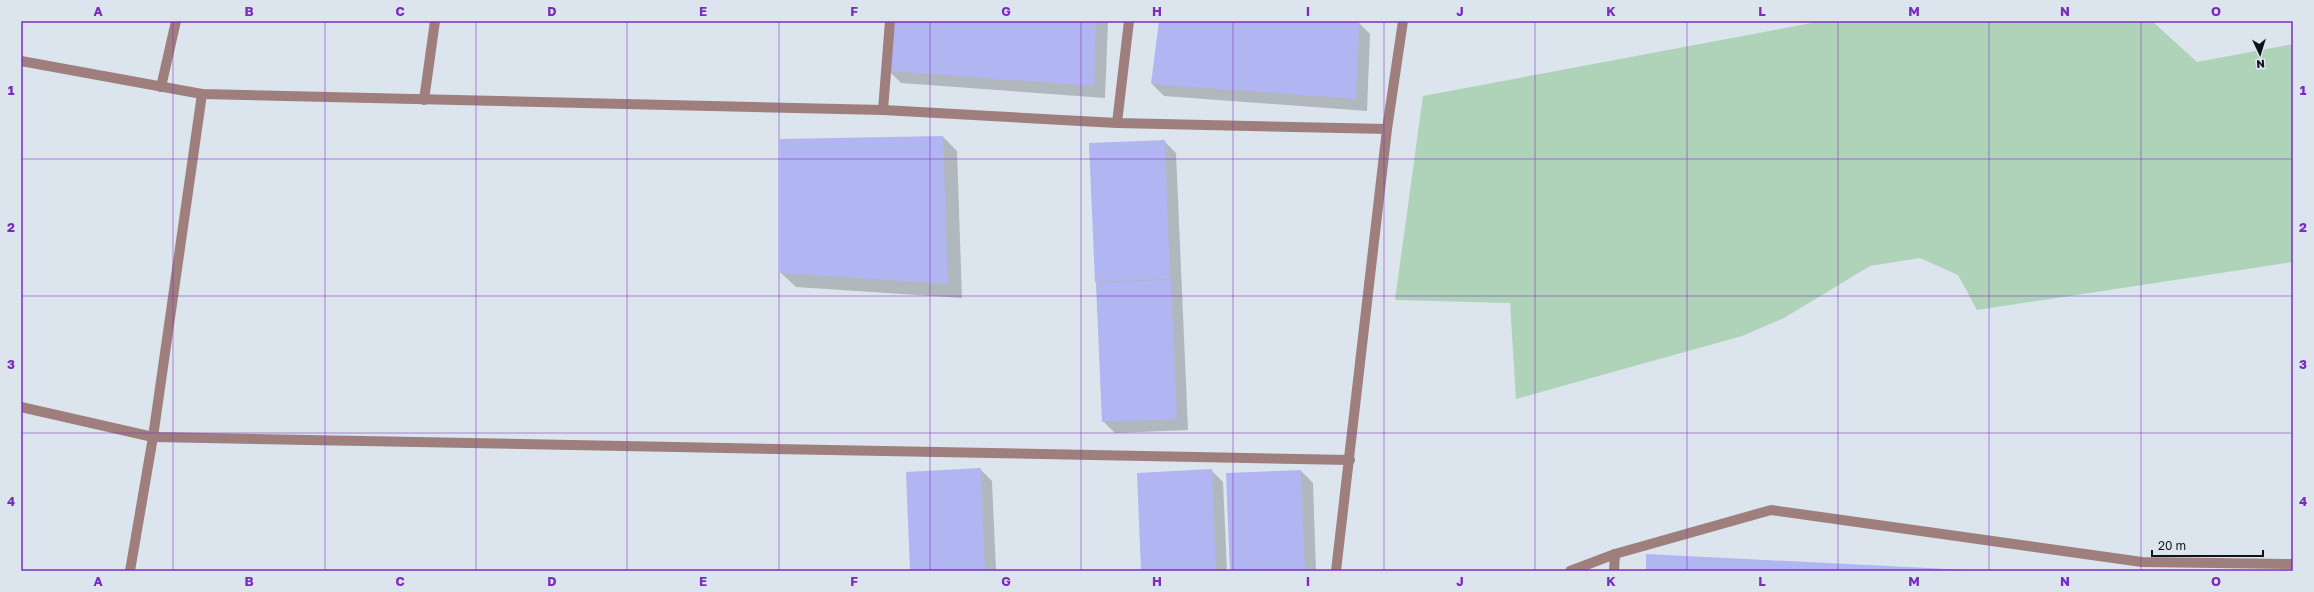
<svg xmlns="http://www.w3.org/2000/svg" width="2314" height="592" font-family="'Golos Text',sans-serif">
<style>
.green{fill:#aed3b8}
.shadow{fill:#0003}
.building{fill:#b1b5f1}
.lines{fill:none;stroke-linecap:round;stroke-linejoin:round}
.minor{stroke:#9e7f7e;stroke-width:10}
.grid{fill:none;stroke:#7b2cbf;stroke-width:1;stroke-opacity:0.55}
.neatline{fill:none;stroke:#7b2cbf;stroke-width:1.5}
.grid-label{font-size:13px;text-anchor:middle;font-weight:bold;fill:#7b2cbf}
</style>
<rect width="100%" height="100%" fill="#dce5ed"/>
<polygon class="green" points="1822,21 2152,21 2197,62 2293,44 2293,262 1977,310 1958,275 1920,258 1870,266 1784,318 1742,336 1516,399 1510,303 1395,300 1423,96"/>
<g class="shadow">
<polygon points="896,21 1108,21 1105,98 901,83 889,71"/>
<polygon points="1160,21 1358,22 1370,34 1367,111 1164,96 1152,84"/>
<polygon points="943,137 957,151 962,298 796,287 781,273"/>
<polygon points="1164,141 1176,153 1188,430 1115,433 1103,421 1090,144"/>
<polygon points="980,469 992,481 996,571 911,571"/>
<polygon points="1211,470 1223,482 1227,571 1142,571"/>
<polygon points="1301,471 1313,483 1316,571 1231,571"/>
</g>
<g class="building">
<polygon points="895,21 1096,21 1094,86 888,71"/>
<polygon points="1159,21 1359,21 1356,99 1151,84"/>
<polygon points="943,136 948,284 780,273 780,139"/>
<polygon points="1165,140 1170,279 1095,282 1089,143"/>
<polygon points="1171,280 1177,419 1102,422 1096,283"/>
<polygon points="981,468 985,571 910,571 906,472"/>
<polygon points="1212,469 1216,571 1141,571 1137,473"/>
<polygon points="1301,470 1305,571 1230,571 1226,473"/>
<polygon points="1646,554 1968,570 1968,571 1646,571"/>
</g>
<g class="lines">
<g class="minor">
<polyline points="21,61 202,94 883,110 1117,123 1387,129"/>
<polyline points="161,87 176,21"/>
<polyline points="424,100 435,21"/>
<polyline points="883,110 890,21"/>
<polyline points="1117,123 1129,21"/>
<polyline points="21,407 153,437 1350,460"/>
<polyline points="130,571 153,437 202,94"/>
<polyline points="1336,571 1387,129 1403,21"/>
<polyline points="1570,571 1615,554 1771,510 2142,562 2293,564"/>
<polyline points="1614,571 1615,554"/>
</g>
</g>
<path class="grid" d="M173,21V571M325,21V571M476,21V571M627,21V571M779,21V571M930,21V571M1081,21V571M1233,21V571M1384,21V571M1535,21V571M1687,21V571M1838,21V571M1989,21V571M2141,21V571M21,159H2293M21,296H2293M21,433H2293"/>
<rect width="2314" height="592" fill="none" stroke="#dce5ed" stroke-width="44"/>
<g transform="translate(2260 54) rotate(176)" stroke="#dce5ed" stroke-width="3" paint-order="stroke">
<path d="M0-3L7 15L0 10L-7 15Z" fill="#111417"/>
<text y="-6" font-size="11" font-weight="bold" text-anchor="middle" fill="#111417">N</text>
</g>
<path d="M2152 550v6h111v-6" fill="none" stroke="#111417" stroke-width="2"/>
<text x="2158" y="550" font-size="12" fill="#111417" stroke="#dce5ed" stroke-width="3" paint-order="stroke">20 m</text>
<rect x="22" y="22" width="2270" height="548" class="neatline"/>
<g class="grid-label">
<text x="98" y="16">A</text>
<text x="249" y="16">B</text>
<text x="400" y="16">C</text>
<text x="552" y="16">D</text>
<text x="703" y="16">E</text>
<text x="854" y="16">F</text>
<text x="1006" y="16">G</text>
<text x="1157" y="16">H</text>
<text x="1308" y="16">I</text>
<text x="1460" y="16">J</text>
<text x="1611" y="16">K</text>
<text x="1762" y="16">L</text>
<text x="1914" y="16">M</text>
<text x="2065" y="16">N</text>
<text x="2216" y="16">O</text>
<text x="11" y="95">1</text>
<text x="2303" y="95">1</text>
<text x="11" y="232">2</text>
<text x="2303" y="232">2</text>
<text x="11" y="369">3</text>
<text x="2303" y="369">3</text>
<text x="11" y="506">4</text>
<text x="2303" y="506">4</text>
<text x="98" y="586">A</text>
<text x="249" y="586">B</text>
<text x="400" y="586">C</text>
<text x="552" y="586">D</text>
<text x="703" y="586">E</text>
<text x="854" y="586">F</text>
<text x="1006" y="586">G</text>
<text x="1157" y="586">H</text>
<text x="1308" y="586">I</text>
<text x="1460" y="586">J</text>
<text x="1611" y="586">K</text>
<text x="1762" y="586">L</text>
<text x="1914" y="586">M</text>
<text x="2065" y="586">N</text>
<text x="2216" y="586">O</text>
</g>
</svg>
